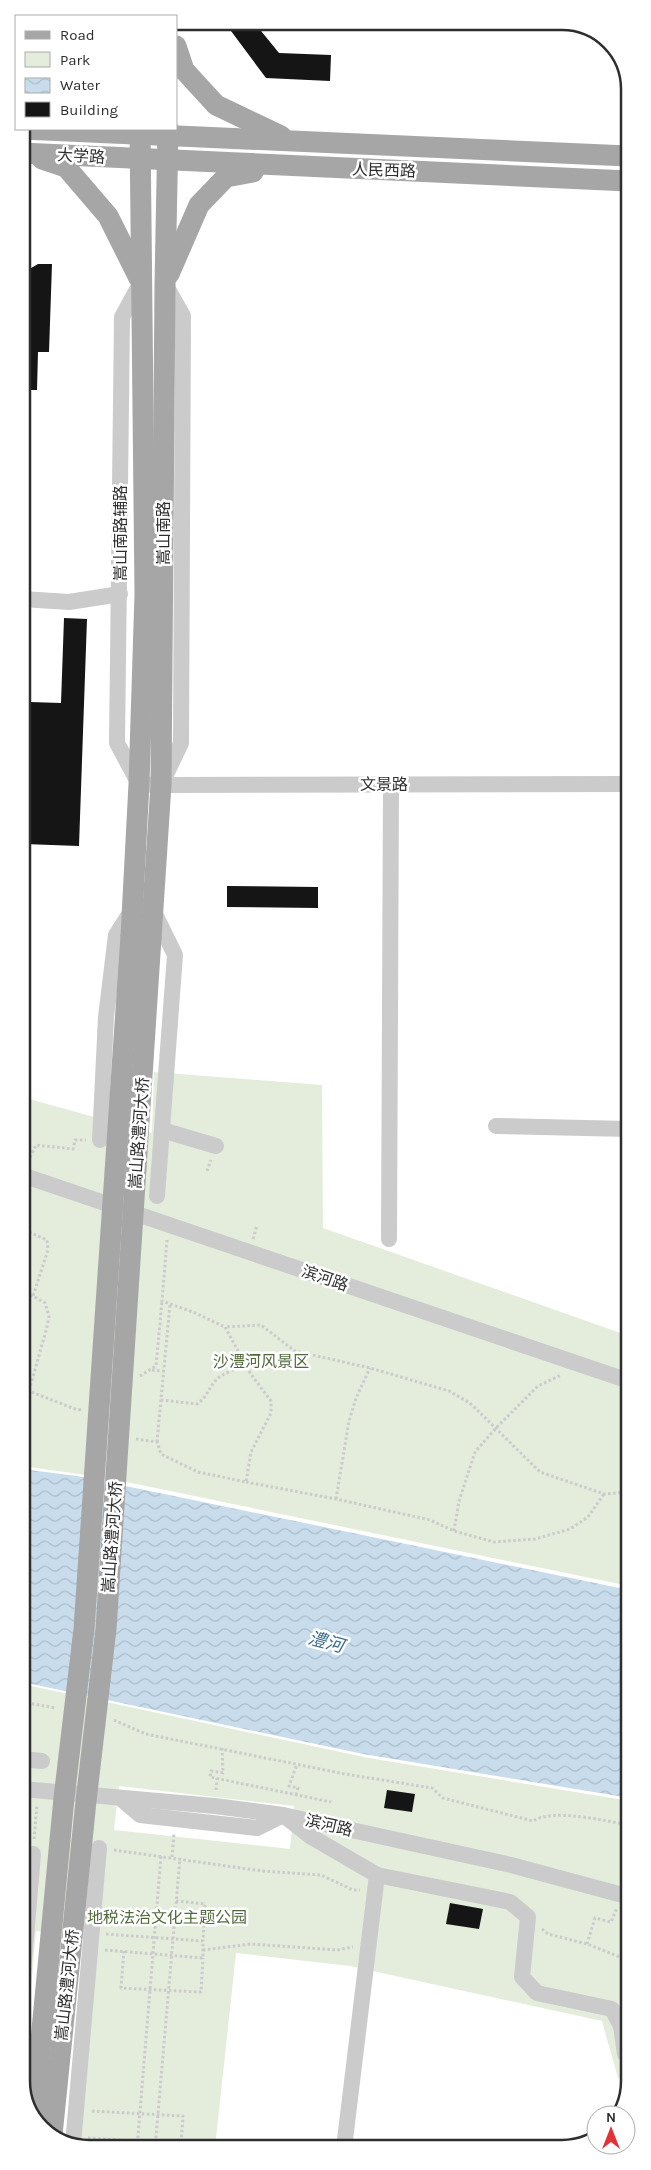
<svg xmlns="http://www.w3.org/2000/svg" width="651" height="2170" font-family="Karla,'Noto Sans SC',sans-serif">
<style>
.green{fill:#e4ecdc;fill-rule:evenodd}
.water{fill:url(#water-waves)}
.building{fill:#151515}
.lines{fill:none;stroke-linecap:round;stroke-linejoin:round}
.path{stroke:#cbcbcb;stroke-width:3;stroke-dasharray:2.5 2.5;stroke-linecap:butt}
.minor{stroke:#cbcbcb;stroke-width:16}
.major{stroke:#a6a6a6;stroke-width:21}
.major-bridge{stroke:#a6a6a6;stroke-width:21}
.labels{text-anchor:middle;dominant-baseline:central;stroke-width:5;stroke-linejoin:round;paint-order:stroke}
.street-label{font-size:16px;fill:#2e2e2e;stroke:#fff}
.park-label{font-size:16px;fill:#506a3c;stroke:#fff}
.water-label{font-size:18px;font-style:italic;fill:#3d6d90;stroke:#fff}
.rim{fill:none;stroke:#2e2e2e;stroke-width:2.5}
</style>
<defs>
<pattern id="water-waves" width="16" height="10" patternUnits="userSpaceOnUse" patternTransform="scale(1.25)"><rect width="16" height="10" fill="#c8dceb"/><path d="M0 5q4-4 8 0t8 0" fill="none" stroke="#acbdca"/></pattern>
</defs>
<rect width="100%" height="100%" fill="#fff"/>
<g class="green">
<polygon points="154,1072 322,1085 323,1228 629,1336 629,1586 107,1478 22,1466 22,1097 152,1133"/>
<path d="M22,1684L369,1758L630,1801V2080L618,2078L602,2021L350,1966L236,1953L215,2148L84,2149L67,2141L87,1935L36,1931L23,2080ZM119,1786L294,1806L290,1849L114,1830Z"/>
</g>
<polygon class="water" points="22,1469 77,1476 629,1590 630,1798 363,1754 22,1682"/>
<g class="building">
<polygon points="231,21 253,21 279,53 331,55 330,81 266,78 231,31"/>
<polygon points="38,264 52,264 49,352 38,352 37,390 21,390 21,278 26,271"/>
<polygon points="64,618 87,619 79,846 24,844 30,702 61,703"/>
<polygon points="227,886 318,887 318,908 227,907"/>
<polygon points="387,1790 415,1794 412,1812 384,1808"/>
<polygon points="450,1903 483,1909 479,1929 446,1924"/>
</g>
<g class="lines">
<g class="path">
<polyline points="28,1162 36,1145 73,1149 75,1140 86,1140"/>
<polyline points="207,1171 211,1160"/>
<polyline points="22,1225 31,1233 47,1240 48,1250 33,1296 45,1303 49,1316 47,1327 29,1391"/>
<polyline points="253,1239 257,1225"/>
<polyline points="167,1240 162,1301 193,1312 225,1327"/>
<polyline points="22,1290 33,1296"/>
<polyline points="152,1370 163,1371"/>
<polyline points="140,1376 156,1366 162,1301"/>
<polyline points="22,1392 29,1391 75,1409 83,1410"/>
<path d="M161,1400L197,1404C209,1395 208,1388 217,1379C220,1375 239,1368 245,1364"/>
<polyline points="136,1439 157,1442 161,1454 198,1472 246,1482 251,1452 271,1413 271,1401 250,1373 225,1327 261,1325 295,1351 370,1368 449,1391 470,1403 540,1472 604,1494 629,1492"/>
<polyline points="157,1442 170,1304"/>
<polyline points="246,1482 336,1499 430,1520 454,1531 494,1542 535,1539 570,1529 588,1517 604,1494"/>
<polyline points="336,1499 349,1421 356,1398 370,1368"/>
<polyline points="454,1531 459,1501 475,1452 496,1428 538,1386 561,1375"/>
<polyline points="22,1702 56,1708"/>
<path d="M114,1720L146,1734L345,1774L432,1788L443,1798L533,1821C553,1808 605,1821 630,1825"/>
<polyline points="222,1748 223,1773 211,1771 210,1777 331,1802"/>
<polyline points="216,1790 217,1778"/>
<polyline points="296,1795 298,1788 289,1786 297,1764"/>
<polyline points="34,1839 37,1805"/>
<polyline points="114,1850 262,1871 321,1875 353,1890 360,1890"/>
<polyline points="172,1857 174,1833"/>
<polyline points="626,1881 630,1862"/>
<polyline points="176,1901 205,1904 203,1941"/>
<polyline points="542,1929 548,1934 587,1944 630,1961"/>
<polyline points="587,1944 595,1918 611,1922 617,1908"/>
<polyline points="105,1950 203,1958 203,1941 105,1934"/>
<polyline points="203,1950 251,1944 337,1950 353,1947"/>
<polyline points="124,1951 121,1988 201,1992 203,1958"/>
<polyline points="88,2138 181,2144 183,2116 91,2111"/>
<polyline points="137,2148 161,1856"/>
<polyline points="155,2148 180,1858"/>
</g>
<g class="minor">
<polyline points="141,282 122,317 117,743 139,784 161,785 629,784"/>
<polyline points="22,599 69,602 120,594"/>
<polyline points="162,783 181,743 183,316 165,284"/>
<polyline points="154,912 175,955 157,1196"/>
<polyline points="496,1126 629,1129"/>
<polyline points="162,1130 216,1146"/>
<polyline points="100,1140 106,1017 116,935 132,910"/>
<polyline points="22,1175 629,1381"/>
<polyline points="389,1239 391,784"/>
<polyline points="22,1759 42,1761"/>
<polyline points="22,1789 215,1806 283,1815 511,1865 630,1897"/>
<polyline points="120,1798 140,1815 257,1828 283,1815 310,1836 377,1875 344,2148"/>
<polyline points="377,1875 510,1902 528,1917 522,1977 537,1993 612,2009 621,2026 625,2054"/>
<polyline points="23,1972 33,1854"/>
<polyline points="73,2144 99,1848"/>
</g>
<g class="major">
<polyline points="176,46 184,70 216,105 281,136"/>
<polyline points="23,129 628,156"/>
<polyline points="21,153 628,181"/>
<polyline points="42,159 66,167 108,216 139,278"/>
<polyline points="169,274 199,205 226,177 253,172"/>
<polyline points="131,936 139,784 145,594 140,129"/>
<polyline points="151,938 161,785 165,284 168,129"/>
</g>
<g class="major-bridge">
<polyline points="34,2114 64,1798 84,1629 131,936"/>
<polyline points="52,2135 86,1801 106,1629 151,938"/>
</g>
</g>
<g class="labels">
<g class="street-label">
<text transform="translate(81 156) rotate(3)">大学路</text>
<text transform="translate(384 170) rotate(2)">人民西路</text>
<text transform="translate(120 533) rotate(-90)">嵩山南路辅路</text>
<text transform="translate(163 533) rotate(-90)">嵩山南路</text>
<text x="384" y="784">文景路</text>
<text transform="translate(139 1133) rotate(-86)">嵩山路澧河大桥</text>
<text transform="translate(325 1278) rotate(19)">滨河路</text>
<text transform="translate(112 1537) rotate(-86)">嵩山路澧河大桥</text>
<text transform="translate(329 1825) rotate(13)">滨河路</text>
<text transform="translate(67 1985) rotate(-84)">嵩山路澧河大桥</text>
</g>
<g class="park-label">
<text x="261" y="1361">沙澧河风景区</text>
<text x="167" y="1917">地税法治文化主题公园</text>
</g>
<g class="water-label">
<text transform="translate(326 1642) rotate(15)">澧河</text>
</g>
</g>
<path d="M0 0H651V2170H0ZM89 30H562A59 59 0 0 1 621 89V2081A59 59 0 0 1 562 2140H89A59 59 0 0 1 30 2081V89A59 59 0 0 1 89 30Z" fill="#fff" fill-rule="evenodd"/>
<path class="rim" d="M89 30H562A59 59 0 0 1 621 89V2081A59 59 0 0 1 562 2140H89A59 59 0 0 1 30 2081V89A59 59 0 0 1 89 30Z"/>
<rect x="15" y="15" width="162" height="115" fill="#ffffff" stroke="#ababab"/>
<rect x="25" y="31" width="25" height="8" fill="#a6a6a6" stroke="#ababab"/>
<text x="60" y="40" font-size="15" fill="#2e2e2e">Road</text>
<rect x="25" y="52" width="25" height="15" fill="#e4ecdc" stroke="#ababab"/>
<text x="60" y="65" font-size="15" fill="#2e2e2e">Park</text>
<rect x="25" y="78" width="25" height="15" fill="url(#water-waves)" stroke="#ababab"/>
<text x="60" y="90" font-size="15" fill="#2e2e2e">Water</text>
<rect x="25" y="102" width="25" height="15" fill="#151515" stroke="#ababab"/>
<text x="60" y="115" font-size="15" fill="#2e2e2e">Building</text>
<g transform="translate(611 2130)"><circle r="24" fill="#ffffff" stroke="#ababab"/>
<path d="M0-4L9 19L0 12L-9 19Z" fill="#e43138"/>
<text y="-8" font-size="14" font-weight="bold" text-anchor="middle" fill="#2e2e2e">N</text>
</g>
</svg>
